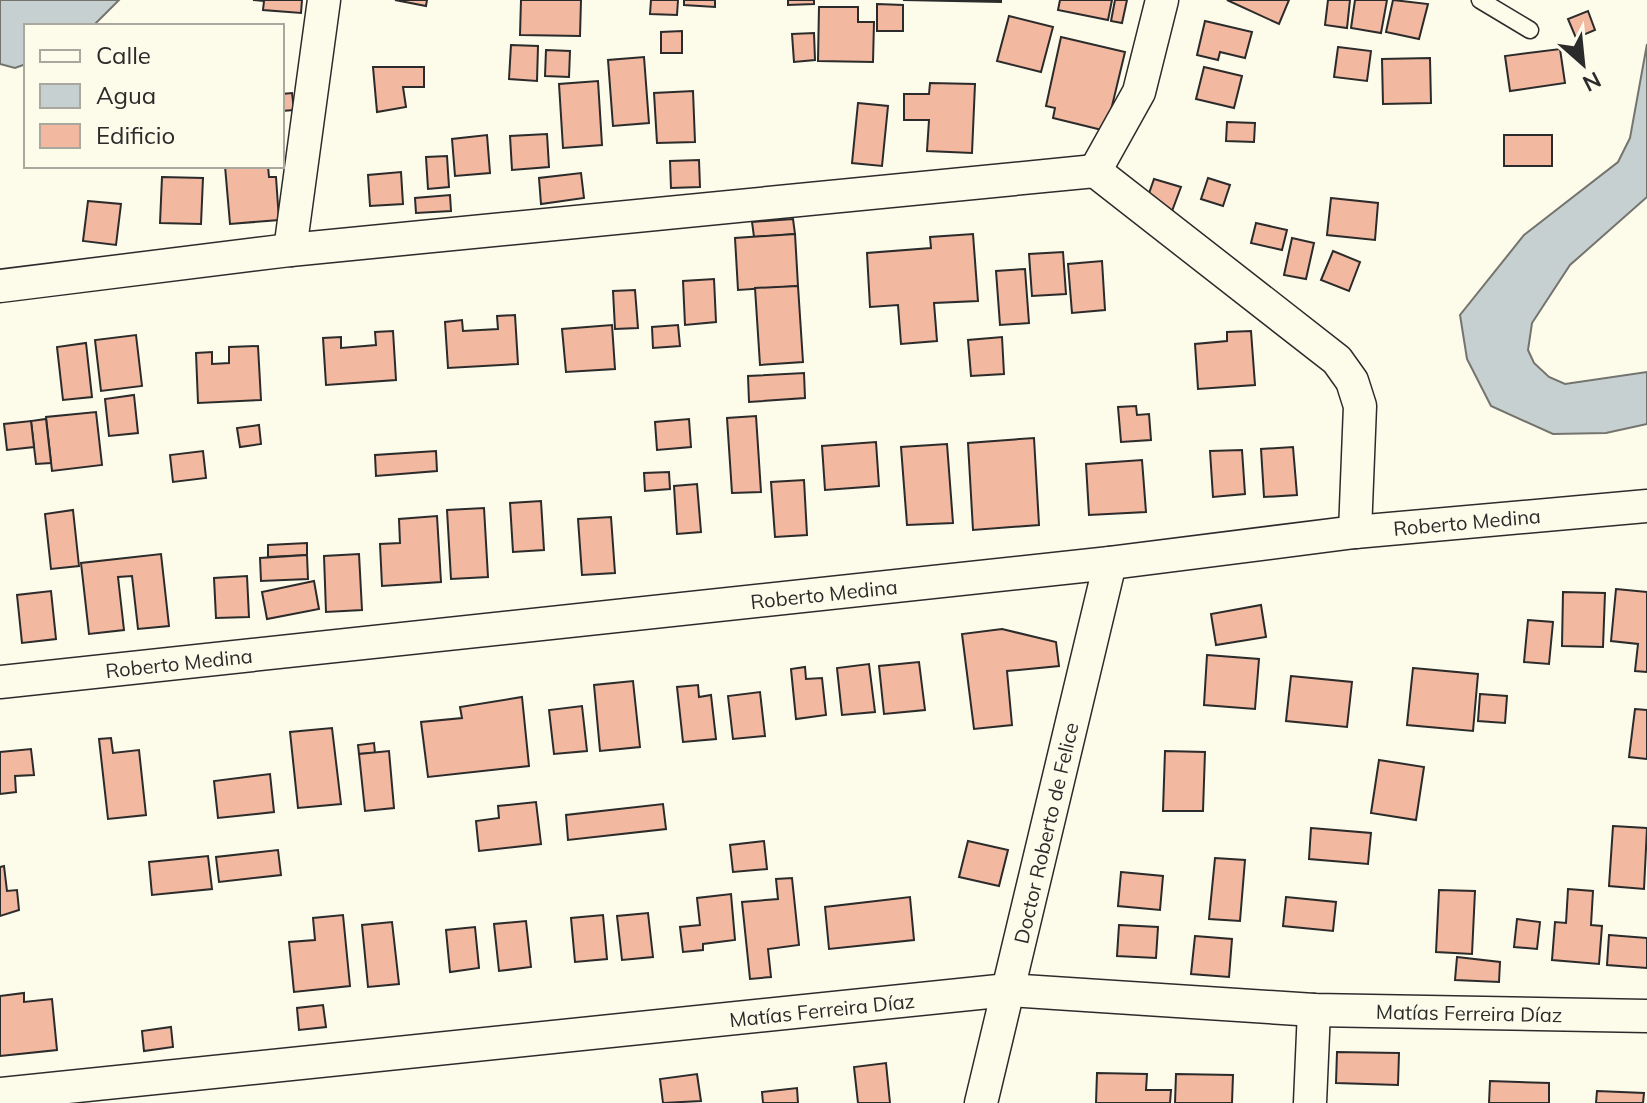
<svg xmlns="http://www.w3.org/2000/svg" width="1647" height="1103" font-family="Mulish,sans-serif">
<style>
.water{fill:#c7d0d0;stroke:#74746e;stroke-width:2}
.building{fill:#f2b8a0;stroke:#2b2b2b;stroke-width:2}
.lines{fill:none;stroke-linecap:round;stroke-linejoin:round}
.lane-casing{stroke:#2b2b2b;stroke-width:19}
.street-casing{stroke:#2b2b2b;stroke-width:35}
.lane{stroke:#fdfbea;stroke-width:16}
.street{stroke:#fdfbea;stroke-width:32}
.labels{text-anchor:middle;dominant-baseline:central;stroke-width:6;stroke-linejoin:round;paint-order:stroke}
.street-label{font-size:20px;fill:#2b2b2b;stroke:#fdfbea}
</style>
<rect width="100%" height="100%" fill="#fdfbea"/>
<g class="water">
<polygon points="0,0 119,0 93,26 26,26 26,64 15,68 0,64"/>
<polygon points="1647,44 1647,197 1570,265 1532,323 1528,350 1534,363 1549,377 1565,384 1647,372 1647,424 1606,433 1553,434 1491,406 1467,359 1460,315 1524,235 1618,162 1630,138"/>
</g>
<g class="building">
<polygon points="253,0 302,0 301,13 263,10 264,1"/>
<polygon points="395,0 427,0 426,6"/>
<polygon points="521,0 581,0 580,36 520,35"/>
<polygon points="651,0 678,0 677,15 650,14"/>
<polygon points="684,0 715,0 715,7 684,5"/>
<polygon points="788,0 814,0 814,4 788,5"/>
<polygon points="903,0 1001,0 1001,2"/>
<polygon points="1060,0 1112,0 1108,20 1058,10"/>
<polygon points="1115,0 1127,0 1122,23 1111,21"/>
<polygon points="1227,0 1289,0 1279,24"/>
<polygon points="1328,0 1350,0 1347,28 1325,25"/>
<polygon points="1355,0 1387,0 1381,33 1351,28"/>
<polygon points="1393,0 1428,4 1419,39 1386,32"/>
<polygon points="877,4 903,5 903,31 877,31"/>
<polygon points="819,7 858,7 858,22 874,22 873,62 818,61"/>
<polygon points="1588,11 1595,30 1576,38 1568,19"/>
<polygon points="1009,16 1053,27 1041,72 997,61"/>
<polygon points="1205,21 1252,32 1245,58 1220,52 1218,60 1197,55"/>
<polygon points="682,31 682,53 661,53 661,32"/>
<polygon points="814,33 815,60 794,62 792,34"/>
<polygon points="1061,37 1125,52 1106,131 1053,118 1055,108 1046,106"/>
<polygon points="511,45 538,46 537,81 509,79"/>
<polygon points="1338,47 1371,51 1367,81 1334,77"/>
<polygon points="1560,49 1565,83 1510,91 1505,56"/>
<polygon points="546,50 570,51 569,77 545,76"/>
<polygon points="644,57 649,123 613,126 608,60"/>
<polygon points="1430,58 1431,103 1383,104 1382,59"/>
<polygon points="373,67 424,67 424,87 403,87 406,107 377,112"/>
<polygon points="1204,67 1242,76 1234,108 1196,99"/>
<polygon points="598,81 602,145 563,148 559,84"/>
<polygon points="930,83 975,84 972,153 927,151 929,120 904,120 904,94 929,94"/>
<polygon points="693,91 695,142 657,143 654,93"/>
<polygon points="292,93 294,110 282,111 282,94"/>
<polygon points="858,103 888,106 882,166 852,163"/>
<polygon points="1227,122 1255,123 1254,142 1226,141"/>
<polygon points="547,134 549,167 512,170 510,136"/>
<polygon points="487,135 490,173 455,176 452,139"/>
<rect x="1504" y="135" width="48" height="31"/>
<polygon points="447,156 449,187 428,189 426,157"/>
<polygon points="699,160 700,187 671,188 670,161"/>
<polygon points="225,166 268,166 269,177 276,177 279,220 230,224"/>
<polygon points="401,172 403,204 370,206 368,175"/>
<polygon points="581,173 584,198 541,204 539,178"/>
<polygon points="162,177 203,178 201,224 160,223"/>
<polygon points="1208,178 1230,185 1223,206 1201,199"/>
<polygon points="1154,179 1181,187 1172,211 1146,202"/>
<polygon points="450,195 451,211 416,213 415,198"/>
<polygon points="1331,198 1378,203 1375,240 1327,235"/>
<polygon points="88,201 121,204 116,245 83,241"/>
<polygon points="793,219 795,234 754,237 752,222"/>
<polygon points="1256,223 1287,230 1282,250 1251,243"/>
<polygon points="795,234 798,286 738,290 735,238"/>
<polygon points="973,234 978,301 934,303 937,341 901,344 898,305 870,307 867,253 931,248 930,237"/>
<polygon points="1292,238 1314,243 1306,279 1284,275"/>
<polygon points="1333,251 1360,262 1349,291 1321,280"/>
<polygon points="1063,252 1066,294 1032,296 1029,254"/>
<polygon points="1102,261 1105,310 1072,313 1068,264"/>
<polygon points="1025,269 1029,323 1000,325 996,271"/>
<polygon points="714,279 716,322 685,325 683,281"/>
<polygon points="798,286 803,362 760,365 755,288"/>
<polygon points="635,290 638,328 615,329 613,291"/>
<polygon points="515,315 518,364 448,368 445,322 462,320 463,331 498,329 497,316"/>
<polygon points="612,325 615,369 566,372 562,329"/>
<polygon points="678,325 680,346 653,348 652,327"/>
<polygon points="393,331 396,380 326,385 323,338 341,337 341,348 376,345 375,332"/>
<polygon points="1251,331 1255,385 1198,389 1195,344 1227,341 1227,332"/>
<polygon points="136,335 142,386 101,391 95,340"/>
<polygon points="1002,337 1004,374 971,376 968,340"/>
<polygon points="86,343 92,397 63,400 57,347"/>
<polygon points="258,346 261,400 198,403 196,353 212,352 212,364 229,363 229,347"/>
<polygon points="804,373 805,398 749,402 748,376"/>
<polygon points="134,395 138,433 109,436 105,399"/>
<polygon points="1136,406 1137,415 1149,414 1151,440 1121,442 1118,407"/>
<polygon points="96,412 102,465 52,471 46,417"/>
<polygon points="756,416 761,492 732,493 727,418"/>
<polygon points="46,419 51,463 36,464 31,421"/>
<polygon points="689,419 691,447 657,450 655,422"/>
<polygon points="31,421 34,447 7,450 4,424"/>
<polygon points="259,425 261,444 240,447 237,428"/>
<polygon points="1034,438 1039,525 973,530 968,443"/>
<polygon points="876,442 879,486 825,490 822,446"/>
<polygon points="947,444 953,523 907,525 901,447"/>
<polygon points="1293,447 1297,495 1264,497 1261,449"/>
<polygon points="1242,450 1245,494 1213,497 1210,451"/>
<polygon points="203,451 206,478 173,482 170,455"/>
<polygon points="436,451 437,471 376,476 375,455"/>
<polygon points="1142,460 1146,512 1089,515 1086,464"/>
<polygon points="669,472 670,489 645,491 644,473"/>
<polygon points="804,480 807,535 775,537 771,482"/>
<polygon points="697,484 701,532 677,534 674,486"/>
<polygon points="541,501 544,550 513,552 510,503"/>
<polygon points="484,508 488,577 451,579 447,510"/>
<polygon points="73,510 79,566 51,569 45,514"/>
<polygon points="437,516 441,582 382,586 380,544 400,543 399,519"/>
<polygon points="611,517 615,573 582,575 578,519"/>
<polygon points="307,543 307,555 268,557 268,545"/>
<polygon points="161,554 169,626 138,629 132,576 118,577 124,630 89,634 81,563"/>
<polygon points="359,554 362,610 326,612 324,556"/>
<polygon points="307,555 308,579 261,581 260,558"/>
<polygon points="247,576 249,617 216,618 214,578"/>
<polygon points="314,581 319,609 267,619 262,592"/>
<polygon points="1616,589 1647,592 1647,672 1635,671 1638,644 1611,641"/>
<polygon points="51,591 56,639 22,643 17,595"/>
<polygon points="1563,592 1605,593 1603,647 1562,646"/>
<polygon points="1261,605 1266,637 1216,645 1211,614"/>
<polygon points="1528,620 1553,622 1549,664 1524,662"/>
<polygon points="1002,629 1056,642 1059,666 1007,671 1012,725 974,729 962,634"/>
<polygon points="1207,655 1259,659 1255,709 1204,705"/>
<polygon points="919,662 925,710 884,714 879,666"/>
<polygon points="869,664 875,712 842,715 837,668"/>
<polygon points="805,667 806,679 822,678 826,715 796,719 791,669"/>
<polygon points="1413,668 1478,674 1473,731 1407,725"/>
<polygon points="1291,676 1352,682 1347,727 1286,721"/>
<polygon points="633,681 640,747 600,751 594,685"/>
<polygon points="698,685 699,697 711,695 716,739 683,742 677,687"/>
<polygon points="760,692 765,736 733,739 728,696"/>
<polygon points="1480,694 1507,696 1505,723 1478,721"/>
<polygon points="522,697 529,766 428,777 421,722 462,718 460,707"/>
<polygon points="582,706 587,751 554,754 549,710"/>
<polygon points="1635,709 1647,710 1647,759 1629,757"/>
<polygon points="332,728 341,804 298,808 290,732"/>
<polygon points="111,738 113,753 139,750 146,815 108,819 99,739"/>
<polygon points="374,743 375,753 359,754 358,745"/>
<polygon points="31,749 34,775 15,776 16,792 0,794 0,752"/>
<polygon points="389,751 394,808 365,811 359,754"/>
<polygon points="1165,751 1205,752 1203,811 1163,811"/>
<polygon points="1379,760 1424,767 1416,820 1371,813"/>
<polygon points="270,774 274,812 218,818 214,781"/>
<polygon points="536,802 541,844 479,851 476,821 499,818 498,806"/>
<polygon points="663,804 666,829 568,840 566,815"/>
<polygon points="1613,826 1647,828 1644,889 1609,886"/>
<polygon points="1311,828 1371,833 1368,864 1309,859"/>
<polygon points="764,841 767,869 733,872 730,845"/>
<polygon points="968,841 1008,850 999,886 959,877"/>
<polygon points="278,850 281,875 219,882 216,857"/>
<polygon points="208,856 212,889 152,895 149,862"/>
<polygon points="1215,858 1245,860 1240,921 1209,919"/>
<polygon points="4,866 7,891 17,890 19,910 0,916 0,867"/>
<polygon points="1121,872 1163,876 1160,910 1118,906"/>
<polygon points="792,878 799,945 768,949 771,977 750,979 742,902 778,899 776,879"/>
<polygon points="1568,889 1593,891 1591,925 1602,926 1599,964 1552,960 1555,922 1566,923"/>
<polygon points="1439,890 1475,891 1472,954 1436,952"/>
<polygon points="731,894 735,940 703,944 703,950 683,952 680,927 700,925 697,898"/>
<polygon points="910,897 914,940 829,949 825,907"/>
<polygon points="1286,897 1336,902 1333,931 1283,926"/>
<polygon points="648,913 653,957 622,960 617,916"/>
<polygon points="343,915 350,986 294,992 289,942 315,940 313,918"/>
<polygon points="603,915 607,959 575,962 571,918"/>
<polygon points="1517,919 1540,922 1537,949 1514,947"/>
<polygon points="526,921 531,967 499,971 494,924"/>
<polygon points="392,922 399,984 368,987 362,925"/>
<polygon points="1119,925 1158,927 1156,958 1117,956"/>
<polygon points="475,927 479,968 450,972 446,930"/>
<polygon points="1609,935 1647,938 1647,968 1607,965"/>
<polygon points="1195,936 1232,939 1229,977 1191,974"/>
<polygon points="1457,957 1500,962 1499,982 1455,980"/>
<polygon points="24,993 24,1002 52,999 57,1050 0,1056 0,996"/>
<polygon points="323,1005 326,1027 299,1030 297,1008"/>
<polygon points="171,1027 173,1047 144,1051 142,1031"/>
<polygon points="1337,1052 1399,1053 1398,1085 1336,1083"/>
<polygon points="886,1063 890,1103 858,1103 854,1067"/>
<polygon points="1097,1073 1147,1074 1146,1090 1171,1090 1170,1103 1096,1103"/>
<polygon points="697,1074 701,1101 663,1103 660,1079"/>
<polygon points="1176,1074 1233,1075 1232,1103 1175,1103"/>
<polygon points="1490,1081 1549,1083 1549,1103 1489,1103"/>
<polygon points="797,1088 798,1103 763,1103 762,1092"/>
<polygon points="1597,1091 1644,1093 1643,1103 1596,1103"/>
</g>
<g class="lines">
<defs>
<polyline id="lane" points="1480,0 1530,30"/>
<g id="street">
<polyline points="1095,171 1139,92 1162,0"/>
<polyline points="290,250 324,0"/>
<polyline points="0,286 290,250 1095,171 1337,360 1352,381 1360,406 1355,532"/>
<polyline points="0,682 1110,563 1355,532 1647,506"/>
<polyline points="0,1094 1008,990 1314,1010 1647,1016"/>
<polyline points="981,1103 1110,563"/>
<polyline points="1310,1103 1314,1010"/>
</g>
</defs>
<use href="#lane" class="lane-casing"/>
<use href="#street" class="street-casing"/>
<use href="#lane" class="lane"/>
<use href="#street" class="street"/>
</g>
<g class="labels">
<g class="street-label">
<text transform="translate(1467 522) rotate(-5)">Roberto Medina</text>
<text transform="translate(824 594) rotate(-6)">Roberto Medina</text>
<text transform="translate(179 663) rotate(-6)">Roberto Medina</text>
<text transform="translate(1046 833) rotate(-77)">Doctor Roberto de Felice</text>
<text transform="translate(822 1010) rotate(-6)">Matías Ferreira Díaz</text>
<text transform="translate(1469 1013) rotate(1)">Matías Ferreira Díaz</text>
</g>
</g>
<rect x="24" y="24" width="260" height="144" fill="#fdfbea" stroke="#a9a89e" stroke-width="2"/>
<rect x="40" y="50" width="40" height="12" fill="#fdfbea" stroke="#a9a89e" stroke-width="2"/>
<text x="96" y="64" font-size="24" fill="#2b2b2b">Calle</text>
<rect x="40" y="84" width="40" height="24" fill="#c7d0d0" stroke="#a9a89e" stroke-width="2"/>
<text x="96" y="104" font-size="24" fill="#2b2b2b">Agua</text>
<rect x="40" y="124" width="40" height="24" fill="#f2b8a0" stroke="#a9a89e" stroke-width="2"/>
<text x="96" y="144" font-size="24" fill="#2b2b2b">Edificio</text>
<g transform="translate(1583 64) rotate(153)" stroke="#fdfbea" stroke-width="6" paint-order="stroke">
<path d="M0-6L14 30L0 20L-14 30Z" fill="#2b2b2b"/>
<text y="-12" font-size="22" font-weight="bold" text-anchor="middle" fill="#2b2b2b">N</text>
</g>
</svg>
